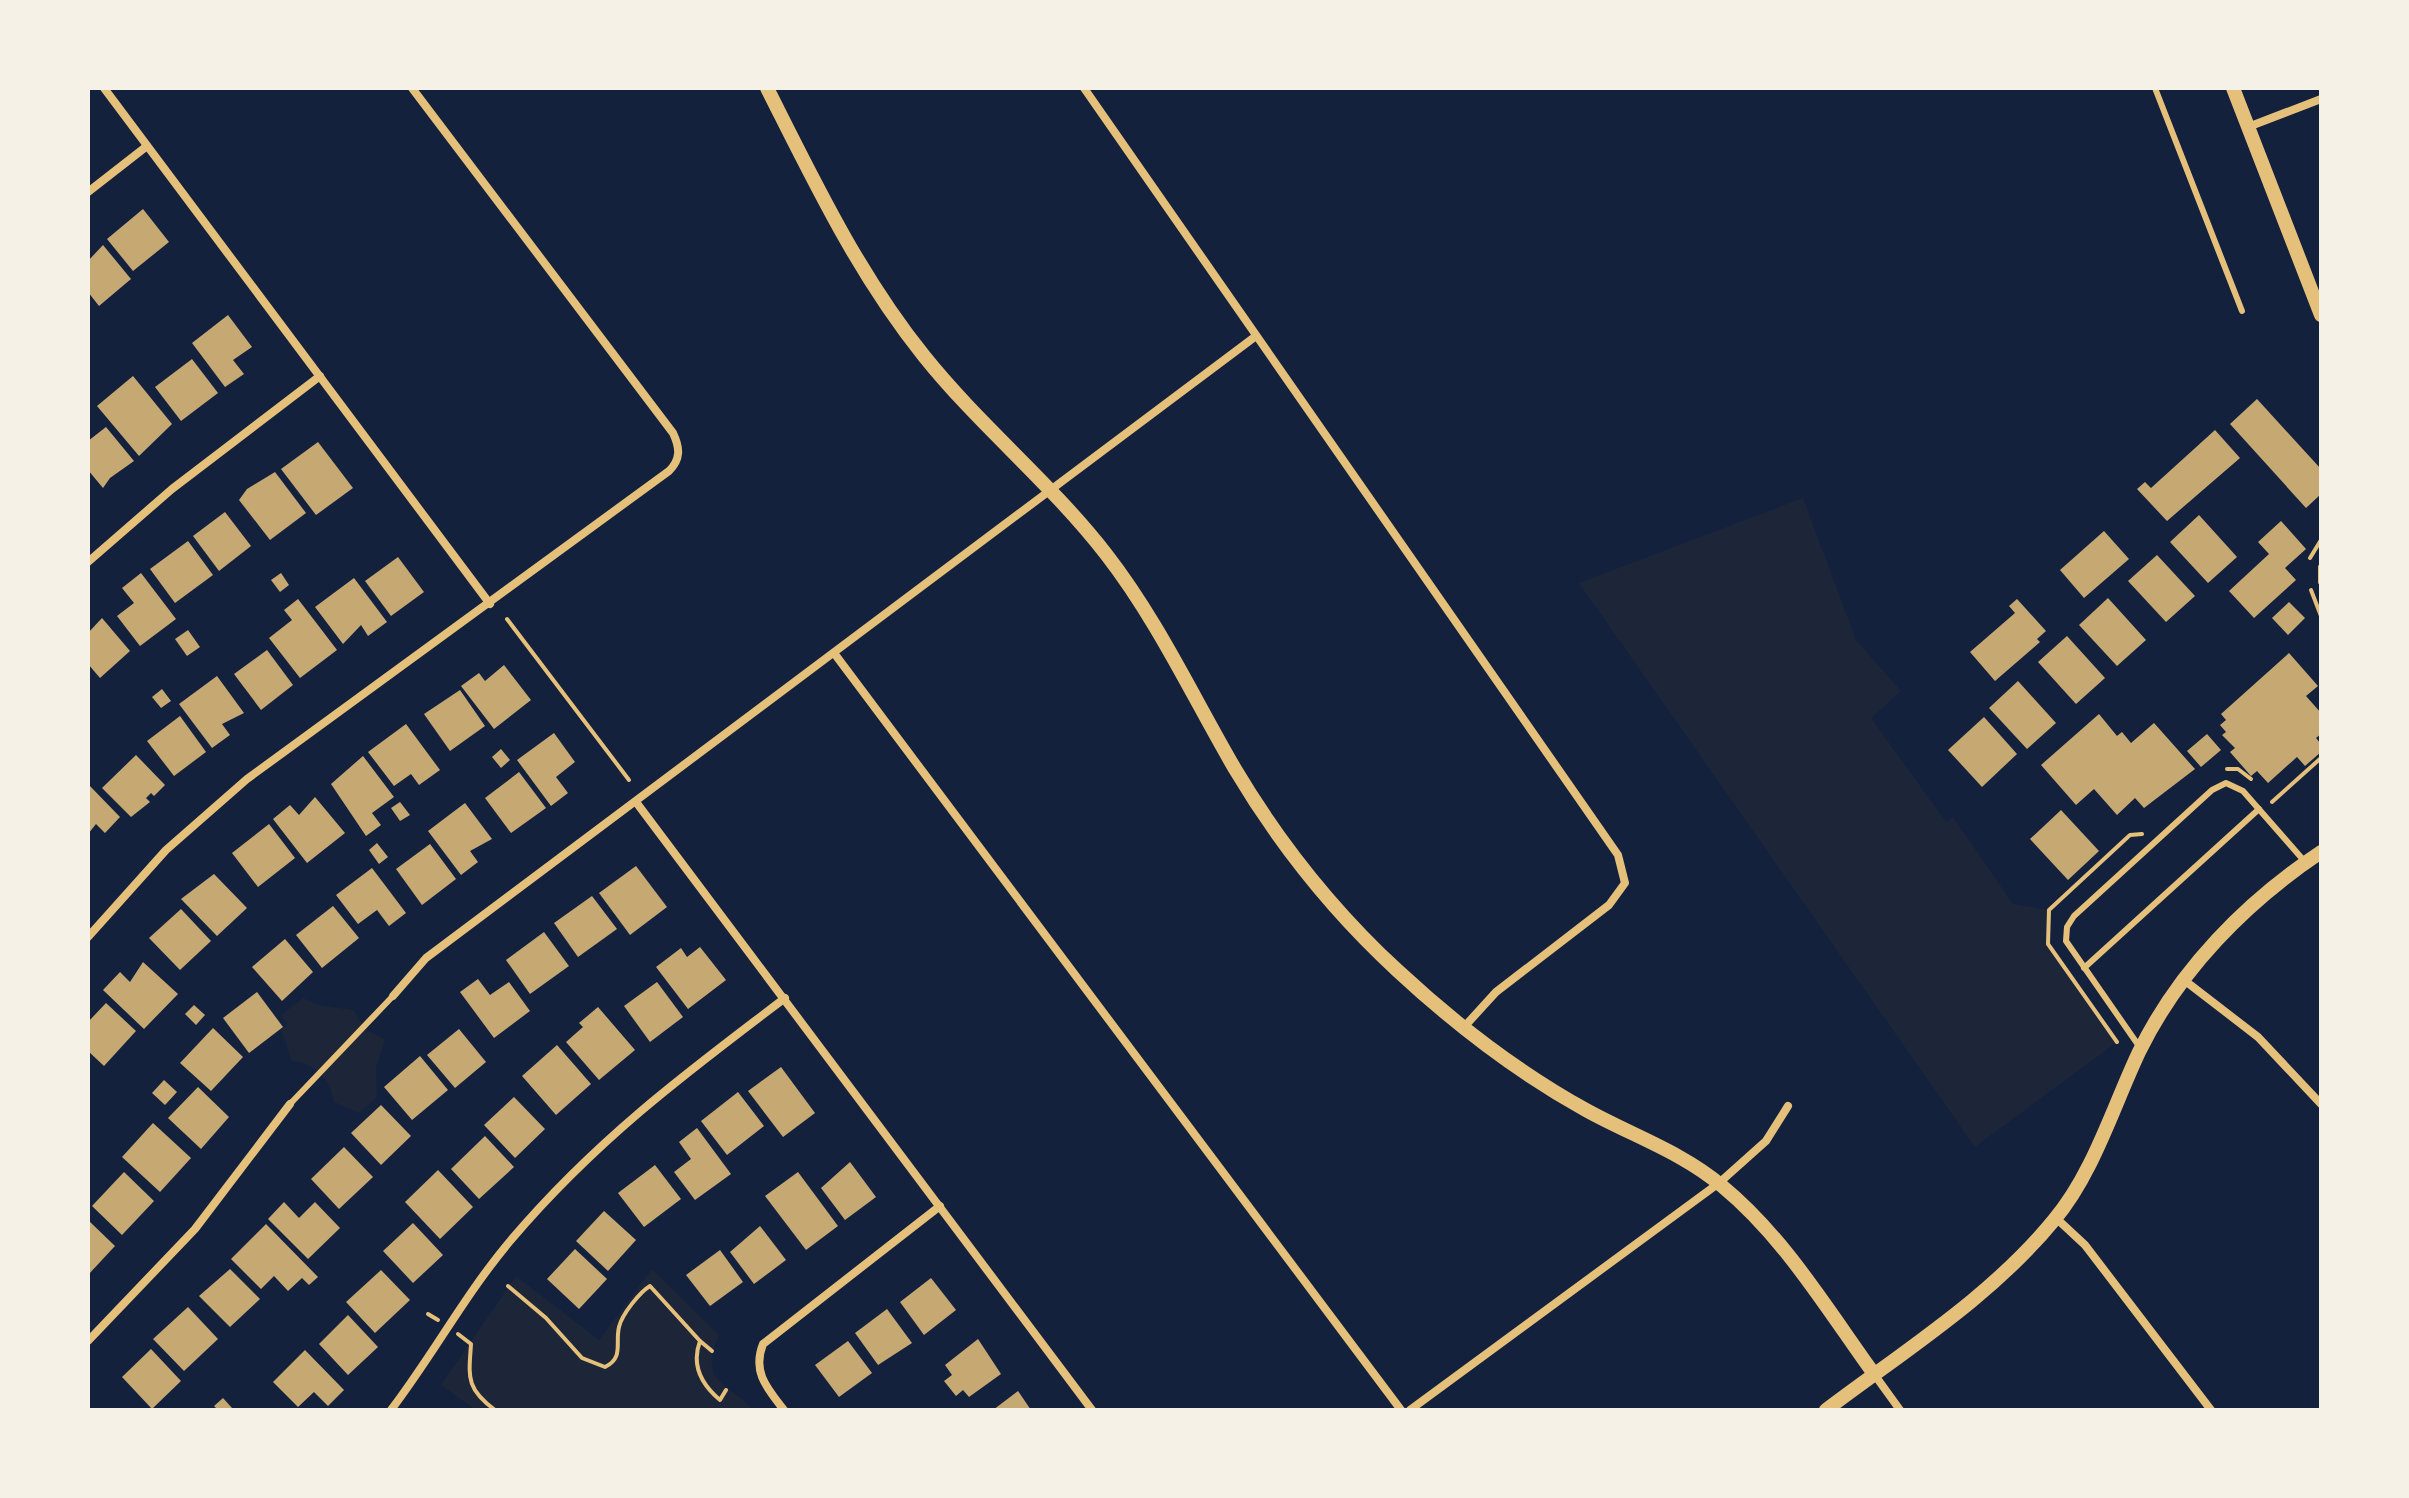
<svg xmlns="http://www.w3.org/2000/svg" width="2409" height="1498" font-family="'Source Serif 4',serif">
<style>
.green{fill:#1d2539}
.building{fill:#c6a872}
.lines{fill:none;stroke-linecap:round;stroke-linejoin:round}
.path{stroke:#e5c07b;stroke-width:4}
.service{stroke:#e5c07b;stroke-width:6}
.minor{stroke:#e5c07b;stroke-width:8}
.tertiary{stroke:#e5c07b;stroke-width:14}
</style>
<rect width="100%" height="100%" fill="#14213d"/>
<g class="green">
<polygon points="1803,498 1856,640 1901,691 1871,718 1946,822 1953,817 2013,904 2049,910 2047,941 2117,1042 1975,1147 1579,583"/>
<path d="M303,998L318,1005L353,1010L367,1031L385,1039L376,1068L377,1097L359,1113L334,1102C330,1079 315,1063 292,1061L281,1030L288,1024L281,1015Z"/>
<path d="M652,1269L719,1335C697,1383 729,1382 753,1410H476L441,1385L516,1276L599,1340Z"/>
</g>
<g class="building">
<polygon points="143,209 169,242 133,271 107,239"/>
<polygon points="103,245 131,279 99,306 88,292 88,261"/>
<polygon points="228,315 252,347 233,360 244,374 225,387 192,343"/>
<polygon points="192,359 218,393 181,421 155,387"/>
<polygon points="133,376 172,424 139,456 97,406"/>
<polygon points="2257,399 2321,469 2321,494 2306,508 2230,424"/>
<polygon points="106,427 134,461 110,478 103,488 88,470 88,441"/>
<polygon points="2215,430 2240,458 2167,521 2137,489 2145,482 2151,488"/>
<polygon points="318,442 353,488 316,515 281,469"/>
<polygon points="275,472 306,513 270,540 239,500 247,489"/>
<polygon points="225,512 251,546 219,571 193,536"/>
<polygon points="2199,515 2237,557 2208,583 2170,542"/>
<polygon points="2281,521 2306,549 2285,568 2296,580 2254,618 2229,591 2269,554 2258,542"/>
<polygon points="2104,531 2129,559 2084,598 2060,570"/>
<polygon points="188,541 213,575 175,603 150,569"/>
<polygon points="2157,555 2195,596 2166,622 2128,581"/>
<polygon points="398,557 424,592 391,616 365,581"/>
<polygon points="141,573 176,619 140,646 117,616 134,603 122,588"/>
<polygon points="281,573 289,585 280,592 271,580"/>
<polygon points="354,578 387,622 368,636 361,625 343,644 315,607"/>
<polygon points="2108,598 2146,640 2117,666 2079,625"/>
<polygon points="298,599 337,650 300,678 269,638 292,620 284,610"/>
<polygon points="2017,599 2046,631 2037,639 2040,642 1995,681 1970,652 2015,613 2009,606"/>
<polygon points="2289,602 2305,618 2288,635 2272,618"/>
<polygon points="102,618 130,651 100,678 88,664 88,633"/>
<polygon points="188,630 200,647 187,656 175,639"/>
<polygon points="2067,636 2105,678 2076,704 2038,662"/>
<polygon points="267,650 293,685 261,710 234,674"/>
<polygon points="2289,653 2318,686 2306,696 2321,713 2321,734 2316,738 2321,744 2321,752 2305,766 2297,757 2268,783 2257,771 2251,776 2230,752 2235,748 2222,735 2226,732 2220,725 2226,720 2221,714"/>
<polygon points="504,665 531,700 494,729 461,686 479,673 485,681"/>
<polygon points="217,676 244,713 222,724 230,735 212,748 179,704"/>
<polygon points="2018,681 2056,723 2027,749 1989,708"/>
<polygon points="162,689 171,701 161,708 152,697"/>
<polygon points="460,690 485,726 450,751 424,714"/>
<polygon points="2099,714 2117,736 2122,732 2131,743 2154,723 2195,769 2144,808 2135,798 2117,815 2094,789 2076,805 2041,765"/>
<polygon points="180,716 206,752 174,776 147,741"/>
<polygon points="1984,717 2017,754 1982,787 1948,750"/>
<polygon points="406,724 440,770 419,785 411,774 394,786 368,752"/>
<polygon points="554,733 575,762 556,777 568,793 551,806 517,760"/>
<polygon points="2207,734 2221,750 2201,767 2187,751"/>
<polygon points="501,749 510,760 501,768 492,757"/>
<polygon points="136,755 165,785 154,796 151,793 146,798 150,802 131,817 102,788"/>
<polygon points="363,756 394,797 372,813 381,825 366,836 331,784"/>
<polygon points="519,772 546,808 511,833 485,798"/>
<polygon points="88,784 120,817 105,833 96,824 88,834"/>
<polygon points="315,797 345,833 307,863 273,819 290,805 299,815"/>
<polygon points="400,802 410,815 400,821 391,808"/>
<polygon points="465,803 492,839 470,851 478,862 461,875 428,831"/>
<polygon points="2061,810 2099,851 2068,880 2030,839"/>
<polygon points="269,824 295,858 258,887 232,853"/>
<polygon points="377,843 388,857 379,864 369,850"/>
<polygon points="430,844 456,879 422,905 396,869"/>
<polygon points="636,866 667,907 630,935 599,893"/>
<polygon points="372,868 406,913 389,926 377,910 358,924 336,895"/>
<polygon points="214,874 247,908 217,936 181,899"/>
<polygon points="592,896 617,929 578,957 554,923"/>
<polygon points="333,906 359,938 322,968 296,935"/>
<polygon points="181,909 211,941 180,970 149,938"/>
<polygon points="544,932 569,966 530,994 506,960"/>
<polygon points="285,939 313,972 282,1001 252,967"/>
<polygon points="700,947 726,980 688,1009 656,967 681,948 687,957"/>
<polygon points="143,962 178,994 144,1029 103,990 120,972 130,982"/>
<polygon points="478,979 490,995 509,982 530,1011 494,1038 460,992"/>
<polygon points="657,982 683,1017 650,1042 624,1006"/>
<polygon points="257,992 283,1027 249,1053 223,1018"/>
<polygon points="106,1003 136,1031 104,1066 88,1051 88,1022"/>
<polygon points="194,1005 205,1015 196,1025 185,1014"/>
<polygon points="598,1007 635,1050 599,1080 566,1042 583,1027 579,1023"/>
<polygon points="213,1028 243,1057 211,1091 180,1063"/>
<polygon points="459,1029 486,1062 455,1088 427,1055"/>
<polygon points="557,1045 591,1084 556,1115 522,1076"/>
<polygon points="420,1056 448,1090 412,1120 384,1087"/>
<polygon points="781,1067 815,1113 783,1137 748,1091"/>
<polygon points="164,1080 177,1092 165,1105 152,1093"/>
<polygon points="198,1087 229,1117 201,1149 168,1118"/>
<polygon points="738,1092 764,1126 727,1155 701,1121"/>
<polygon points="514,1097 545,1129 515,1158 484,1125"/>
<polygon points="381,1105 411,1136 381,1165 351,1133"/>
<polygon points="153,1123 191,1158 160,1192 122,1157"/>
<polygon points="697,1128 731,1174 695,1200 674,1172 691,1159 679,1142"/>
<polygon points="485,1136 514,1167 479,1199 451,1169"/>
<polygon points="344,1147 373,1177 339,1209 311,1179"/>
<polygon points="850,1162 876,1197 845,1220 821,1188"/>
<polygon points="655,1165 681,1199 644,1227 618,1193"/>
<polygon points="438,1170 473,1207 440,1239 405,1202"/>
<polygon points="124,1172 154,1201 122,1235 92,1206"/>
<polygon points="798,1172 838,1226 806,1250 765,1196"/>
<polygon points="284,1202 299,1218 315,1202 340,1228 308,1259 268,1219"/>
<polygon points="604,1211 636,1240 608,1271 576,1241"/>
<polygon points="88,1220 115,1246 88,1275"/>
<polygon points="413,1223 443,1255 413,1283 383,1251"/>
<polygon points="266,1224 318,1277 309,1285 302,1278 288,1291 274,1276 261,1289 231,1259"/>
<polygon points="760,1226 786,1260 754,1284 730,1252"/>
<polygon points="575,1249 607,1279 579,1309 547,1279"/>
<polygon points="720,1250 743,1282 710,1306 686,1275"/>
<polygon points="230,1269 260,1299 230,1327 199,1296"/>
<polygon points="381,1270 410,1300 375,1333 346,1302"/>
<polygon points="931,1278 956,1310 924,1335 900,1302"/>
<polygon points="188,1307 218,1339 184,1371 153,1339"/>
<polygon points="887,1309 912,1343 878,1365 855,1333"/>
<polygon points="348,1315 378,1347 348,1375 319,1344"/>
<polygon points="978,1339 1001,1374 969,1397 963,1390 956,1396 944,1381 952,1375 945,1365"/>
<polygon points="848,1341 872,1373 839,1397 815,1365"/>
<polygon points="151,1349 181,1381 152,1409 122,1377"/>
<polygon points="305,1350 344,1390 328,1406 314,1392 298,1407 273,1382"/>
<polygon points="1018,1391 1031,1410 993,1410"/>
<polygon points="223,1398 232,1408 230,1410 218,1410 214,1406"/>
</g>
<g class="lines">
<g class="path">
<polyline points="2310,558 2321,540"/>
<polyline points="2311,590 2321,616"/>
<polyline points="507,619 629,780"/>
<polyline points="2227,769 2238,769 2251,779"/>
<polyline points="2272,802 2321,758"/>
<polyline points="2117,1042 2048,944 2049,910 2130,835 2142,834"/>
<path d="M508,1286L546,1318L582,1358L605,1367C624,1358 615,1343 619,1327C622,1314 640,1292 650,1286L700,1341C691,1365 701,1384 720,1400L726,1390"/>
<polyline points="428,1314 438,1320"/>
<path d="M458,1334L471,1344C469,1376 465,1388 495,1410"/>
<polyline points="700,1341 712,1351"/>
</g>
<g class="service">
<polyline points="2155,88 2242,311"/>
<polyline points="2321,567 2321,582"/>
<polyline points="2084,968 2259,809"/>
<polyline points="2141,1049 2066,941 2067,927 2074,916 2212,790 2226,783 2243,791 2306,863"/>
<polyline points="290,1104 393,996"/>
</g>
<g class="minor">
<polyline points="104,88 490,604"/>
<polyline points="1084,88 1618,855 1625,883 1609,905 1496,992 1465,1026"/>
<polyline points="2248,127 2321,99"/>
<polyline points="88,192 147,146"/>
<polyline points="88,562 172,489 320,376"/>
<polyline points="834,653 1401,1410"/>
<polyline points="636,802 1092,1410"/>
<path d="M88,937L166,850L247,779L669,471C681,459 680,448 673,433L412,88"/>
<polyline points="2184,980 2258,1037 2321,1104"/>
<polyline points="393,996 426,958 1256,336"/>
<polyline points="2056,1218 2085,1245 2211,1410"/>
<polyline points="88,1341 195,1229 290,1104"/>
<polyline points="1874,1374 1900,1410"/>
<path d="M391,1410C433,1355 466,1293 511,1240C594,1142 683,1075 785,998"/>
<path d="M784,1410C767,1388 752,1372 763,1344L940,1206"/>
<polyline points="1410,1410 1719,1183 1766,1141 1788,1106"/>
</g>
<g class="tertiary">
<path d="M767,88C814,181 858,274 924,356C980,426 1051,483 1106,554C1158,621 1193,697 1235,769C1279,843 1335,913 1398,971C1454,1023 1519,1073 1586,1110C1631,1135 1682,1152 1722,1186C1784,1237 1827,1309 1874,1374"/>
<polyline points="2233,88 2321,315"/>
<path d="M1826,1410C1904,1351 1991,1297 2054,1220C2093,1174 2113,1107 2139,1052C2179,970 2246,902 2321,852"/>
</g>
</g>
<rect width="2409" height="1498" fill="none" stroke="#f6f1e7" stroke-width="180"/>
</svg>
